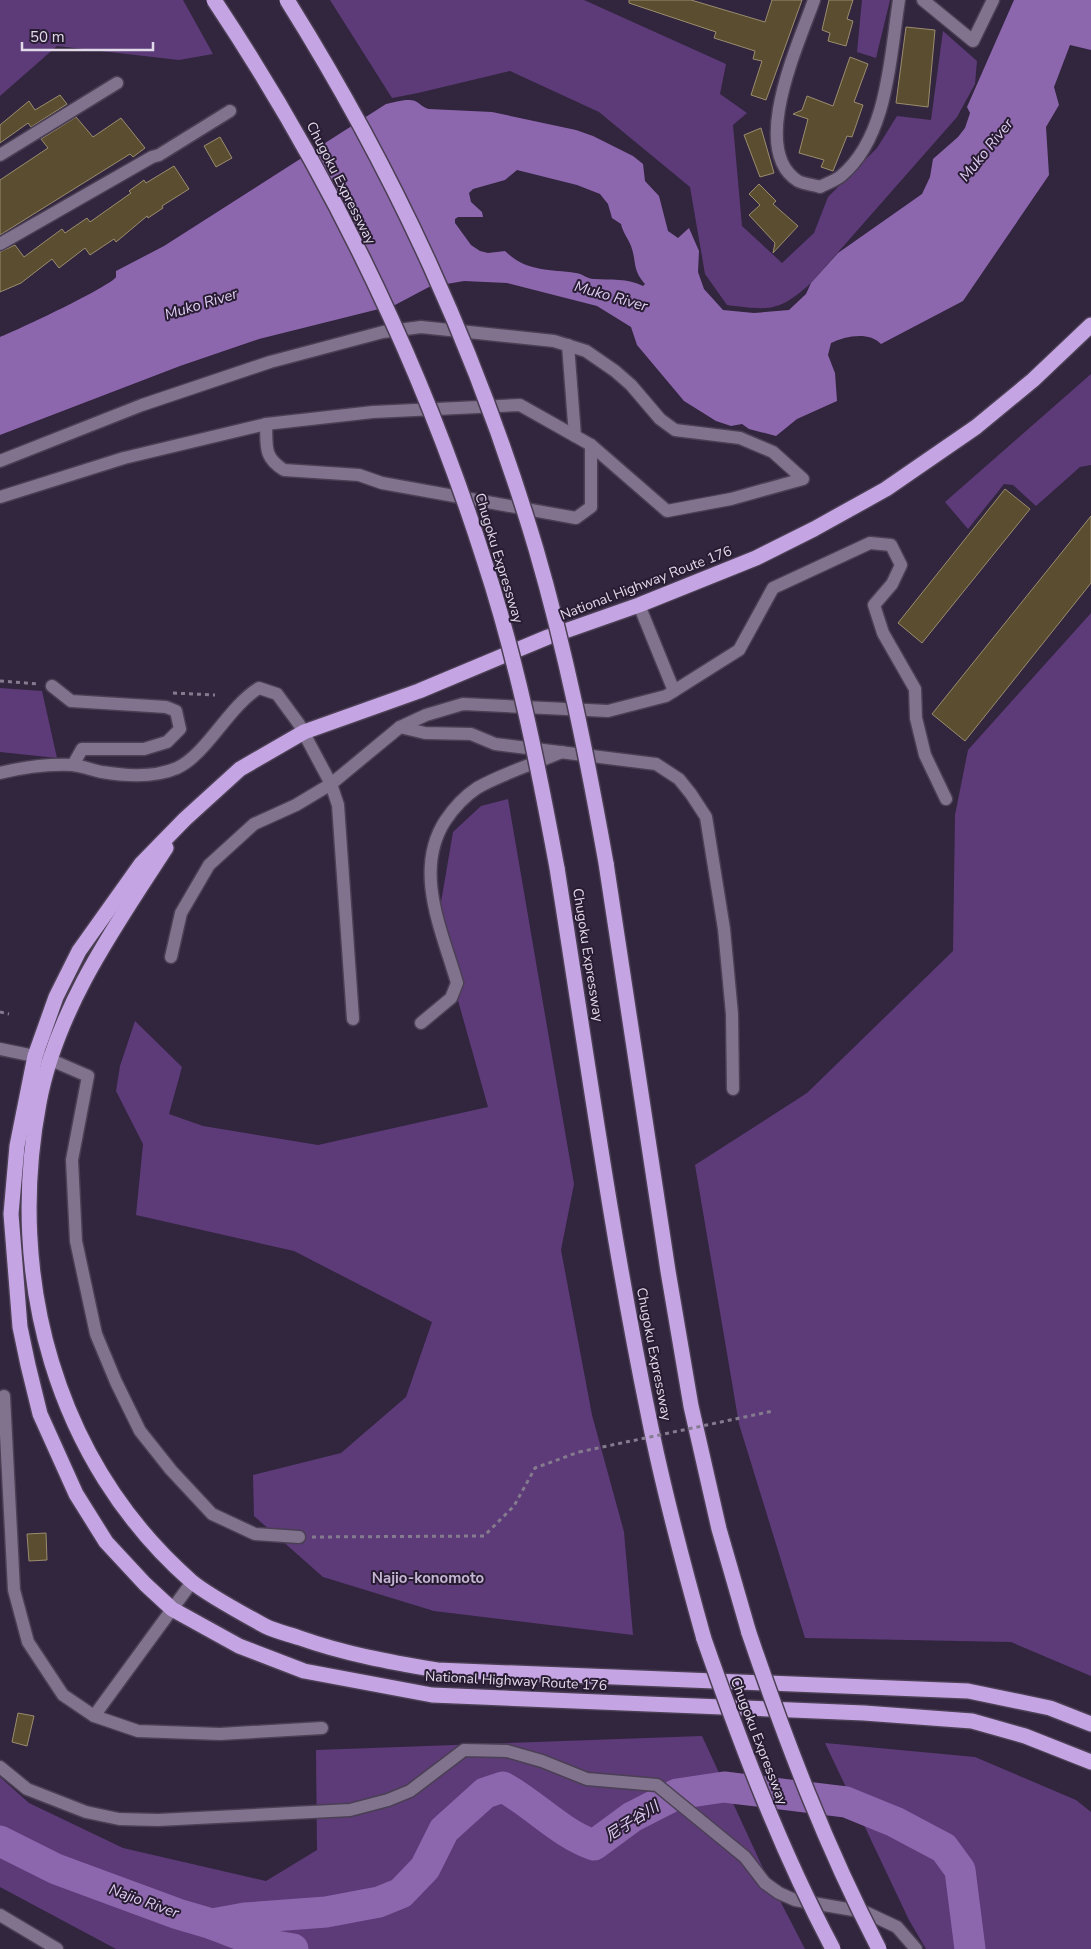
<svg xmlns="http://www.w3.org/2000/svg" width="1091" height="1949" font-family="'Nunito Sans','Noto Sans JP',sans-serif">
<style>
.green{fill:#5d3b78}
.water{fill:#8d67ad;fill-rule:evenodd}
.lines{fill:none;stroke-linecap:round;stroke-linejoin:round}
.river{stroke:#8d67ad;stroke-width:31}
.building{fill:#5a4d30;stroke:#9a8d6e}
.street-casing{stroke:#4a3f53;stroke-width:15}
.secondary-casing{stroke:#4a3f53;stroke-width:15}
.highway-casing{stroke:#4a3f53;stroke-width:18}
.path{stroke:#857b8f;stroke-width:3;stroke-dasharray:4 4;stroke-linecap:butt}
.street{stroke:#81728e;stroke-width:12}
.secondary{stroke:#81728e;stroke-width:12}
.highway{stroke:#c5a4e3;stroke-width:15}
.highway-bridge-casing{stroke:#4a3f53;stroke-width:18;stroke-linecap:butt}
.path-bridge{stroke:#857b8f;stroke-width:3;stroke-dasharray:4 4;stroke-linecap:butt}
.highway-bridge{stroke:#c5a4e3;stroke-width:15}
.labels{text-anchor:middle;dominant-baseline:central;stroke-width:4;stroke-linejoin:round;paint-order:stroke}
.street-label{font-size:14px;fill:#e1d9e9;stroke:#281c33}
.water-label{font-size:15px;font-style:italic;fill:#e0cdf3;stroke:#281c33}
.neighbourhood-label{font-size:15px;font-weight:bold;fill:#c6b6d5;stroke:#281c33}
</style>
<rect width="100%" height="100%" fill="#32253e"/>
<g class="green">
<polygon points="0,0 183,0 213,54 179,60 57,46 0,96"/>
<path d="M330,0H584L726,64L720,94L747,113L733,125L742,226L782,263L814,233L828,197L877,148L897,116L931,120L943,31L977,61L975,84L957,117L811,283C778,313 769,310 727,305L705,274L690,187L599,112L510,71L418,93L392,98Z"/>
<polygon points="862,0 890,0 876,58 857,52"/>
<polygon points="1091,374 1091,465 1080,467 1036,506 1013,485 1004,484 968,529 945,502"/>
<polygon points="1091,613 1091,1676 1011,1642 805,1638 739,1424 695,1165 807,1093 953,951 955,815 968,750"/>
<polygon points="0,688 42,691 57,758 0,752"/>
<polygon points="508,799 574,1184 561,1250 592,1415 624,1532 633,1635 434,1611 323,1577 254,1516 253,1475 341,1453 406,1397 432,1322 294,1251 136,1215 143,1144 116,1091 120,1066 135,1021 182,1067 169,1114 203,1126 318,1145 488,1107 437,926 453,832 481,806"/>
<polygon points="702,1736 762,1866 805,1949 116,1949 0,1887 0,1777 29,1803 123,1848 266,1881 317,1850 316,1750"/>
<polygon points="825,1743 975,1757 1076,1800 1091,1812 1091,1949 926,1949 909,1920"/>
</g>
<path class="water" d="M1014,0H1091V50L1070,45L1054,87L1059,105L1046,127L1049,175L963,301L881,344C869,331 845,336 831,343L828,355L835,373L837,401L797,419L776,436L749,429L742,424L731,426L716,421L684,401L637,345L631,327L597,306L507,283L464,281L429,287L395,305L259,339L180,366L0,435V337C16,331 111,286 116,277V271L164,246L386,104C395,102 407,98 415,101C420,103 423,108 429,109L492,112L576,130L593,136L633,156L643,164L645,181L659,196L668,231L678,238L689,228L699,251L698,272L704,289L723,310L754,313L789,310L806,294L811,283L838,253L922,194L930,177L933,159L958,137L965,128L970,113L967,107ZM517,170L577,185L600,194L608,204L612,218L621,224C623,233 628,238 631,246C637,263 632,269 645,284L643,286C628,278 610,280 594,279C587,279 583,274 576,273C549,269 526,272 505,251L488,253L480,251L471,245L455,223V219L458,217H483L482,212L471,202L469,193L473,189L505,180Z"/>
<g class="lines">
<g class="river">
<polyline points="0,1841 56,1869 178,1914 212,1924 264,1944 293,1949"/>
<path d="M212,1924L245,1918L326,1912L379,1902L401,1893L425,1868L444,1830L485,1793L503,1787C534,1804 561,1834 594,1845L632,1817L677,1794L724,1787L846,1802L895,1822L944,1848L960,1870L970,1949"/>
</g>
</g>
<g class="building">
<polygon points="629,0 691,0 765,22 772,0 802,0 766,100 751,95 762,61 753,59 755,51 714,38 716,32 629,3"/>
<polygon points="829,0 853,0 847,19 853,21 846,46 828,41 830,33 822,30"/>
<polygon points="906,27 935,30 928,107 896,103"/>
<polygon points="850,57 868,64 854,102 863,105 852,137 847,136 833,171 821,167 824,160 799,153 808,119 793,114 802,110 807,96 833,106"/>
<polygon points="60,95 67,104 31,127 28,123 0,143 0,125 29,101 35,110"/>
<polygon points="76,117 93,137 121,118 145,148 133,157 130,154 0,235 0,180 48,148 41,139"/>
<polygon points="761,128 774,173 760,177 744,135"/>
<polygon points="220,137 232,158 216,167 204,146"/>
<polygon points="174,166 189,189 162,206 163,208 148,218 147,216 116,242 114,239 90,255 85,248 59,268 52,259 21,283 0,292 0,252 15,245 24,257 62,229 65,233 87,218 90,222 131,193 129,191 144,180 146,183"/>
<polygon points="759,184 776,201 773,204 798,226 773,253 775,243 749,215 760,205 749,194"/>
<polygon points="1005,489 1030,509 922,643 898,623"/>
<polygon points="1091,516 1091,583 965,741 932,714"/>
<polygon points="46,1533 47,1560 29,1561 27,1534"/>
<polygon points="18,1713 34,1716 27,1746 12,1742"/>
</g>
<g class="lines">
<defs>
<g id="street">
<path d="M814,0C800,41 748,150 798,181C804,184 814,185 820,187C827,183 835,181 841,176C888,137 890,57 899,0"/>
<polyline points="923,0 973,41 993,0"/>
<polyline points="0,155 117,83"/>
<polyline points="0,244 152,157 159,155 230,111"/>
<polyline points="568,345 575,436"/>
<path d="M266,424C267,446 263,457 284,470L359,475L382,483L576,518L591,507V445"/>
<polyline points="0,461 142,405 270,362 383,332 421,327 554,341 586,351 615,371 631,385 660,419 675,430 740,438 773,452 803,479 731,499 667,511 591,445 520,405 373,412 266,424 124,458 0,497"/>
<polyline points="639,605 674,691"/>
<polyline points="52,686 71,701 166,707 176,711 180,729 167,742 144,749 82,749 73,765"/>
<polyline points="400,727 426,715 463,704 608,711 666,696 739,650 773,588 870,543 891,545 901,565 892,584 874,605 883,633 915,689 916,718 925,755 946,799"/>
<path d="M0,773C24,767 48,764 72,765C82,766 92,770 102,772C126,776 154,778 177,768C207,754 228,707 259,688L277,694L299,724L331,784L400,727L425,733L471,734L495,744L656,764L679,779L691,794L706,817L724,929L732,1014L733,1089"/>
<polyline points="171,957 181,913 209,865 254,824 296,805 331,784 338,805 353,1019"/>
<path d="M421,1023L451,998L457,983C442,931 413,871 445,821C453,809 465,796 477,788C501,774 536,763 562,752"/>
<polyline points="51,1060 88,1076 72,1160 76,1241 96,1334 116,1382 140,1431 171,1470 212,1514 255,1534 299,1537"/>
<polyline points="4,1396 14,1590 28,1642 63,1695 94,1716 138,1731 220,1734 322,1728"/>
<polyline points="0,1767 27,1789 86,1812 119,1819 158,1820 350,1810 388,1800 410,1791 464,1750 507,1751 542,1761 587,1779 657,1785 745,1857 765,1883 779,1893 795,1900 865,1912 897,1927 916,1949"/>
<polyline points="0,1915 57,1949"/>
</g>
<g id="secondary">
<polyline points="0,1049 44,1058"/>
<polyline points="94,1716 192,1582"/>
</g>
<g id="highway">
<polyline points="1091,325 1033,380 976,427 886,489 814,529 756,558 639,605 548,637 419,691 304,732 240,769 185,819 141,864 79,951 56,997 35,1056 17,1146 11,1214 20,1327 28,1365 40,1414 76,1494 106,1542 145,1584 172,1609 239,1646 304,1671 432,1695 864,1713 972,1721 1025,1736 1091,1762"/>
<path d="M166,848C115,926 56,1010 39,1103C6,1277 55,1461 191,1581C206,1594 245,1615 265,1626C275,1631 288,1634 300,1638C345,1654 390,1662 437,1670L968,1691L1050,1708L1091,1724"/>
<polyline points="606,863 668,1271 691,1406 719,1529 749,1633"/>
<path d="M557,868C586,1050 611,1233 648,1413C663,1489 683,1564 704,1639"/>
</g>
</defs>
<use href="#street" class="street-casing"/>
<use href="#secondary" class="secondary-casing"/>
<use href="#highway" class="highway-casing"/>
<g class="path">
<polyline points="0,681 39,684"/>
<polyline points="173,693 215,695"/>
<polyline points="0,1012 9,1014"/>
<polyline points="312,1537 484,1536 514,1506 535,1468 579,1452"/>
</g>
<use href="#street" class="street"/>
<use href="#secondary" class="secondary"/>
<use href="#highway" class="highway"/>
<defs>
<g id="highway-bridge">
<path d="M214,0C329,173 421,362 484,560C517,660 538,765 557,868"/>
<path d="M287,0C397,176 477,351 536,549C566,652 587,757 606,863"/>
<path d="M749,1633C786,1742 826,1847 879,1949"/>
<path d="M704,1639C741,1745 780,1849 833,1949"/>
</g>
</defs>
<use href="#highway-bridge" class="highway-bridge-casing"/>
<polyline class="path-bridge" points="579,1452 773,1411"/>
<use href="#highway-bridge" class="highway-bridge"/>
</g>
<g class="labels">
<g class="street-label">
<text transform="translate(341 183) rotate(63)">Chugoku Expressway</text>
<text transform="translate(499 558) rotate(73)">Chugoku Expressway</text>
<text transform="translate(646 583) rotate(-21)">National Highway Route 176</text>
<text transform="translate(588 955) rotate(81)">Chugoku Expressway</text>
<text transform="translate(654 1354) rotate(79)">Chugoku Expressway</text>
<text transform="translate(516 1681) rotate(3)">National Highway Route 176</text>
<text transform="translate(759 1741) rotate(69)">Chugoku Expressway</text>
</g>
<g class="water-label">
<text transform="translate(986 150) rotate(-51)">Muko River</text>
<text transform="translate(611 296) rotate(16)">Muko River</text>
<text transform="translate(201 304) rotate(-17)">Muko River</text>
<text transform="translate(632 1821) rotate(-32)">尼子谷川</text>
<text transform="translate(144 1901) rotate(20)">Najio River</text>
</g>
<g class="neighbourhood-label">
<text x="428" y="1578">Najio-konomoto</text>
</g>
</g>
<path d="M22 42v8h131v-8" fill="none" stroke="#e1d9e9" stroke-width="2.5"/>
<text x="30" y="42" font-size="15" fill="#e1d9e9" stroke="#281c33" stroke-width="4" paint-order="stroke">50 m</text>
</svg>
